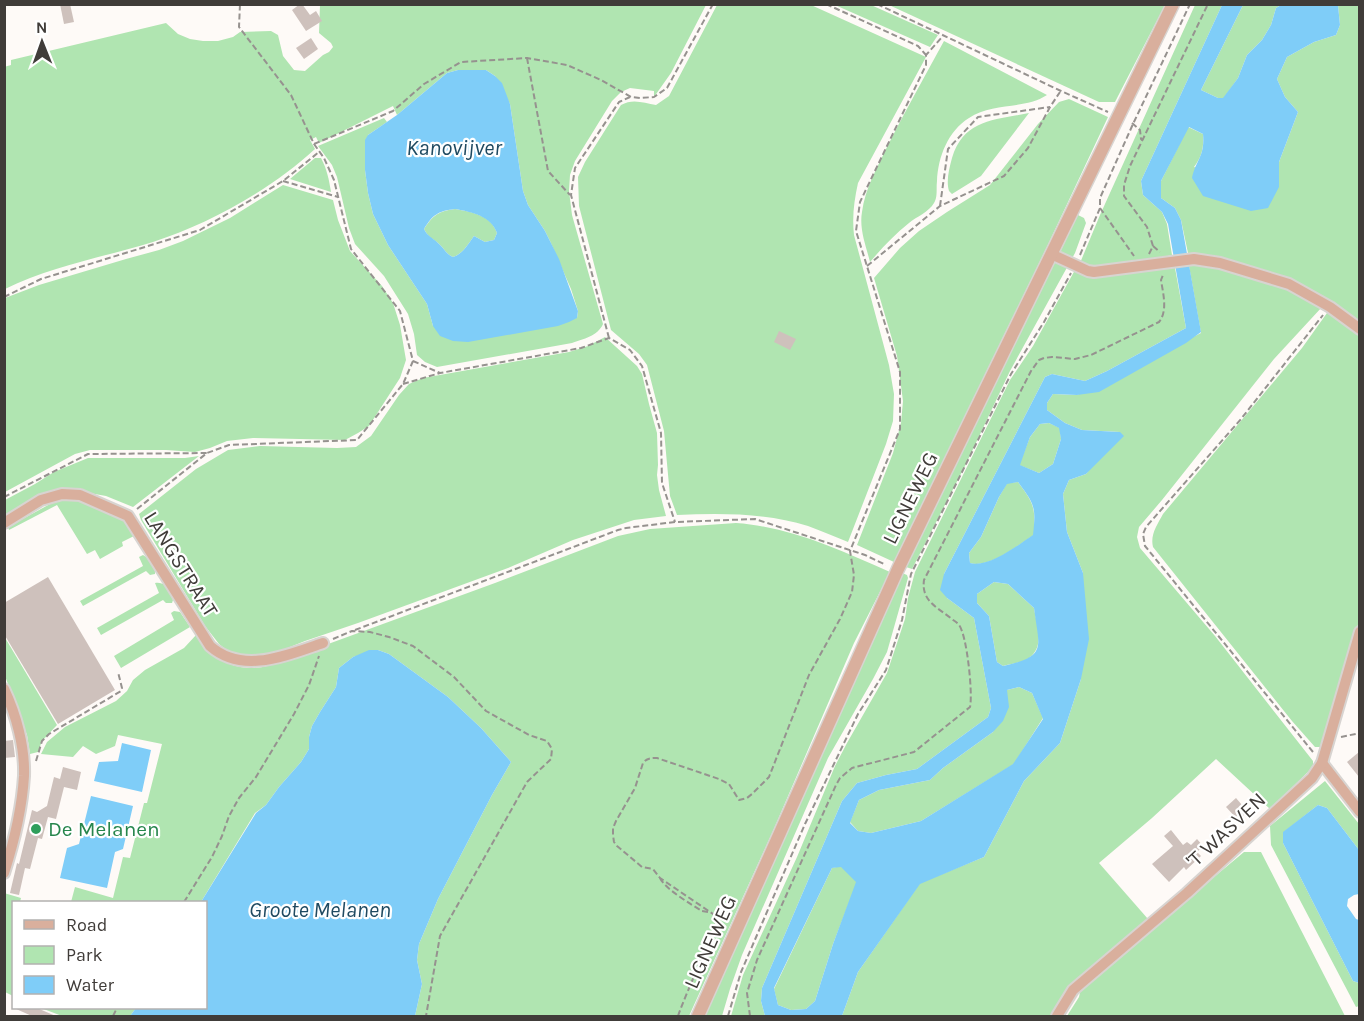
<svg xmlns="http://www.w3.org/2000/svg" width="1364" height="1021" font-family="Karla,sans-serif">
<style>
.green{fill:#b0e5b1}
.water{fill:#7fcdf8;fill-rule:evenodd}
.building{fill:#cec1bc}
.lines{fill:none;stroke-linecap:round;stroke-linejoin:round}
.minor-casing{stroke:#d8d4d1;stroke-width:14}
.tertiary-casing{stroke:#d8d4d1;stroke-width:15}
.path{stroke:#96928f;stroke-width:2;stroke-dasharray:6 3;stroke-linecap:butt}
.minor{stroke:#d9af9d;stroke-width:10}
.tertiary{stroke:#d9af9d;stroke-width:12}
.leisure-dot{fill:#2e9e5b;stroke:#fff;stroke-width:2}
.labels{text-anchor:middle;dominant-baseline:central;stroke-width:4.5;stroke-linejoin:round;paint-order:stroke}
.street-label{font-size:21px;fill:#403c39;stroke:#fff}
.leisure-label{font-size:21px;fill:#27864d;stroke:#fff;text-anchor:start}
.water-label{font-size:22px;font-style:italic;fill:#1f4a61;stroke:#fff}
</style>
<rect width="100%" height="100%" fill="#fefaf7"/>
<g class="green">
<path d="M320,5H706L671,73L654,97V91L630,88L621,92L612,101L575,161L570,175L569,191L572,215L603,324C598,336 583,339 572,343L437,367L425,362L417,355L414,334L408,314L384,276L355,244L349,228L337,177L332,165L318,146L384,118L387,122L368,135L365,170L368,193L373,214L388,245L427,304L433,326L577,318L578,311L571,289L550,241L545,231L528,205L523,191L510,104L495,76L486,70H458L447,73L397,115L393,106L319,143L316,137L310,140L315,149C272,189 209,224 153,242C104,257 51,266 5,289L4,67L11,65V60L166,23L178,34L190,39L203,41H218L233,37L240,32L271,31L278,35L283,56L294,70L305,71L323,55L329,52L333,47L331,43L319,33Z"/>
<path d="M717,5H811L926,57L858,183C854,201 852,217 854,235L889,365L894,394L893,421L886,444L848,542C835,537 822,531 808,526C766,513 722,513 677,515L670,496L664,431L647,365L639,354L611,330L579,206L578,177L585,162L621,105C633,98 644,103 656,105L669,96Z"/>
<polygon points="835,5 871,5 938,35 930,47"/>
<polygon points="889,5 1165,5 1115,102 1099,102"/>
<polygon points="1195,5 1222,5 1141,181 1143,195 1162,212 1167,224 1172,255 1142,262 1095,267 1080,263 1100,215"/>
<polygon points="1243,5 1281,5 1276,8 1271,25 1262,40 1247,55 1238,78 1224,98 1218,98 1201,90"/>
<path d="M1338,5H1359V324L1325,300L1193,253H1188L1181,220L1175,208L1161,198V181L1188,127L1203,134C1204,147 1202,157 1194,167L1279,187V162L1298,112L1285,97L1277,79L1287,57L1314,42L1336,35L1340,25Z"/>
<path d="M944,41L1047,95C1024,110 992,102 969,118C948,131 938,157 937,181C936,188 938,197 934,203C929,212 916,217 909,223C894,235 882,248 870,262C866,246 859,229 862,212C865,189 877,168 887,147C905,111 925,76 944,41Z"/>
<polygon points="1069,99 1108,117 1045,251 894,562 857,545 893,453 901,423 903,401 897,356 874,278 900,248 919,231 947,212 990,185 1038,124 1059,102"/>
<path d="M1029,113L981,176L952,194L949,191C946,181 949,169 952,158C964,119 995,120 1029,113Z"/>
<path d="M315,158H321C327,169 329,180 331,192L290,179Z"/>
<polygon points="283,185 333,200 338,220 350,251 382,286 393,303 400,325 406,360 400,378 369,426 358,433 345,440 253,438 227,441 210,448 195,452 166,450 90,450 75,454 5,492 5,298 39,285 126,259 159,250 183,241 230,218"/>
<path d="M455,209C472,212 491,215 497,233L494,240L485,242L474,236C468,244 463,254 453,257C446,254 444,248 438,243C432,238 428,237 424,229C433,215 439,211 455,209Z"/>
<polygon points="1078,215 1084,218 1086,223 1075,253 1010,371 965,466 912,569 906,567"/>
<polygon points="1202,264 1217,266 1289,288 1322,307 1274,359 1162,500 1139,527 1137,537 1140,548 1215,636 1313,761 1313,767 1270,809 1216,759 1152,818 1099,863 1148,919 1078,978 1065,992 1052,1016 842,1016 858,972 920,883 984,857 1024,781 1060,743 1081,679 1083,573 1067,532 1063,494 1069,480 1086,474 1120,432 1082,430 1065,423 1047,410 1047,403 1053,394 1077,395 1201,333 1189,266"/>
<polygon points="1165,267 1175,268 1186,328 1107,371 1085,381 1052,374 1045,377 944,574 947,598 974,618 991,708 988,717 917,769 886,775 857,783 842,801 762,988 761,1001 765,1016 731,1016 743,975 797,857 835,766 847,743 887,673 905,619 908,598 915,572 1010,380 1033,346 1075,270"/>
<path d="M1331,312L1359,333V621L1326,738L1323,744L1320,747H1315L1292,721L1153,547C1150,535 1157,525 1163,514L1302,348L1327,313Z"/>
<polygon points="605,337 637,366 642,374 649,404 657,433 658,465 657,475 659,490 666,516 634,520 573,540 508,568 358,623 305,641 275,653 259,656 236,655 229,652 219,644 205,626 141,520 139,514 196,469 228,450 260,446 337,448 356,447 371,436 399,395 409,384 423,378 569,352 588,346"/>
<polygon points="1049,423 1060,428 1061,439 1053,464 1039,473 1019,465 1030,437 1040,424"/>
<polygon points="199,456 133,507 106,496 78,491 5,519 5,500 35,484 54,472 88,458 185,458"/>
<path d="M1018,482C1035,505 1035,507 1034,535C1018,545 989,569 970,563L969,553L981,537L999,497L1007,483Z"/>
<path d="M65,499C84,500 113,508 127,523C130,526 133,531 136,535L122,542L123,546L100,559L95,550L87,554L57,505L9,530L8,527L50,504Z"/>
<path d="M736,523C791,527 840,550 890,572L854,643L773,831L689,1016H415L422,984L417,960L419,944L438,899L492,795L511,762L481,728L448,697L389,654L378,650L353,657L339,668L336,687L320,712L312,726L309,737V749L301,762L279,787L266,805L255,813L201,902H71L75,887L113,898L123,857L130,858L144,803H147L162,744L118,735L115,746L96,754L83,746L73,757L41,754L47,742L65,727L116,701L127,691L133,680L145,670L184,648L197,634C205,644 213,655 224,661C251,677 284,662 309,651L495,583L618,536L650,529Z"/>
<path d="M143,555C149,558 156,568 155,574L150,575L146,571L83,606L80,601L143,566L139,557Z"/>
<polygon points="902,573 907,575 908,578 887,652 873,679 828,758 742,955 730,989 722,1016 704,1016"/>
<path d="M994,582L1008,584L1034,608C1037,627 1046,649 1026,660C1019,663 1010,664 1003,666L997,662L989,616L977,603V594Z"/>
<path d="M155,583C166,581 170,591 173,600L172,603H166L163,600L101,635L97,628L159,593Z"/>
<polygon points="174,611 180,612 190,627 121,668 114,656 174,620 171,613"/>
<polygon points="4,636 57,725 42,741 38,752 30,754 27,735 5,676"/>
<polygon points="1019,687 1032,693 1043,718 1014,764 921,821 871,833 858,831 850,822 859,800 879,790 930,780 943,768 993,732 1007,690"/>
<polygon points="1325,781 1359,824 1359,850 1327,808 1318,805 1284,832 1283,843 1353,981 1359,983 1359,1006 1356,1007 1271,845 1270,826"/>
<polygon points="1244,852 1261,852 1345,1016 1067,1016 1079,997 1081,988"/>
<polygon points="841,866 857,882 833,944 815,1001 806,1009 791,1010 778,1005 774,989 832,868"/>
<polygon points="4,893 21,898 20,902 14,902 13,996 5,992"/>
<polygon points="41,1008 136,1008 130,1016 62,1016"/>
</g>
<g class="water">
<path d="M1222,5H1243L1201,90L1218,98H1223L1238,78L1247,55L1262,40L1271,25L1276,8L1281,5H1338L1340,25L1336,35L1314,42L1287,57L1277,79L1285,97L1298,112L1279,162V187L1268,208L1251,211L1203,196L1192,178C1196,159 1205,157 1203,134L1189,127L1161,181V198L1175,208L1181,220L1201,332L1186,343L1099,392L1077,395L1053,394L1047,403V410L1065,423L1082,430L1120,432L1124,436L1086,474L1069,480L1063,494L1067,532L1083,573L1089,639L1081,679L1060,743L1024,781L984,857L920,884L858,972L842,1016H765L761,1001L762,988L842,801L857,783L886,775L917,769L988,717L991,708L974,618L947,598L940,590L944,574L1045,377L1052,374L1085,381L1107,371L1186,328L1168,224L1162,212L1143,195L1141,181ZM1049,423L1059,428L1061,439L1053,464L1039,473L1020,465L1030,437L1040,424ZM1018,482C1035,505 1036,507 1033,535C1018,545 989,568 970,563L969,553L981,537L999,497L1007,484ZM994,582L1008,584L1034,608C1039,648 1048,656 1003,666L997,662L989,616L977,603V594ZM1019,687L1032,693L1043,719L1013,764L921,821L871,833L858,831L850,823L859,800L879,790L930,780L943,768L993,732L1003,721L1009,707L1007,690ZM841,867L856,882L833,944L815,1001L806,1009L791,1010L778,1005L774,988L832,868Z"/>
<path d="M458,70H486L495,76L502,83L510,104L523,191L528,205L545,231L559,259L578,311L577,318L569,322L558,326L468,342L453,341L440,336L433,326L427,304L388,245L373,214L368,193L365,170V140L368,135L397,115L447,73ZM455,209C472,212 491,216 497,233L494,240L485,242L474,236C468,244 463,254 453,257C446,254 444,248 438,243C432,237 428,237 424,229C433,214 439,211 455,209Z"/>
<polygon points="369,650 378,650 389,654 448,697 481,728 511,762 492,795 438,899 419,944 417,960 422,984 415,1016 130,1016 136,1008 206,1008 206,902 201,902 256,813 266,805 279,787 301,762 309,749 309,737 312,726 320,712 336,687 339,668 353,657"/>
<polygon points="122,743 151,750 142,792 94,781 99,762 118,761"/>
<polygon points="91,796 133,806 123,849 115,852 107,888 60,878 67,848 79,844"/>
<polygon points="1318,805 1327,808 1359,850 1359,894 1354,895 1348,899 1347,906 1356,919 1359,920 1359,983 1353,981 1283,843 1283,832"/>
</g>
<g class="building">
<polygon points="60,4 70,4 74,22 64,24"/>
<polygon points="300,4 302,4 310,15 316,11 322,21 306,31 292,10"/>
<polygon points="311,38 318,49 304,59 296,48"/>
<polygon points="779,331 796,339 790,350 774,342"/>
<polygon points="48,577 115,690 58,724 4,634 4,603"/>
<polygon points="13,740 15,757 4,758 4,741"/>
<polygon points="1359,752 1359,777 1347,762"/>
<polygon points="63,767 81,772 77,790 64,787 56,819 48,817 42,839 38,838 30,869 25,868 19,895 10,893 17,863 19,864 32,810 37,812 47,806 54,777 60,779"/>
<polygon points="1236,798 1248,812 1238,820 1226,807"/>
<polygon points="1171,830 1183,845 1187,842 1191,845 1197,839 1203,846 1197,852 1201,856 1186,870 1184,867 1169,882 1152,864 1173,846 1164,836"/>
<polygon points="14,1008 37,1008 58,1017 34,1017"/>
</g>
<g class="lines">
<defs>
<g id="minor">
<polyline points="1051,254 1088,271 1094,272 1194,259 1220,263 1289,284 1330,307 1360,329"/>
<path d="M4,523L41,500L62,494L80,495L128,516L210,646C243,675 287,655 323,643"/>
<path d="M4,689C16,714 25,747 24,776C22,808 14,842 4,873"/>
<polyline points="1322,763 1360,812"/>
<polyline points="1057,1016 1073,990 1187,893 1312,778 1322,763 1360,632"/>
</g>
<polyline id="tertiary" points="698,1016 898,569 1173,4"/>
</defs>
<use href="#minor" class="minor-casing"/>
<use href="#tertiary" class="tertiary-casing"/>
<g class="path">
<polyline points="826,4 918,46 926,55"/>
<polyline points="877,4 1061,91 1108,112"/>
<polyline points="527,58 548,171 570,195"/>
<polyline points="1132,123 1140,130 1141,139 1143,140"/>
<polyline points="314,144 393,111 424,84 461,62 527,58 567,65 601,80 631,97 640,98 654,97 667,88 713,4"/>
<polyline points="283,181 338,197"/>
<polyline points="940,206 948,149 978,117 1050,107"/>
<polyline points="1100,208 1134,256"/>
<polyline points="1153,246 1147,227 1124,196 1124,185 1130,166 1208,4"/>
<polyline points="1149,254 1153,246 1160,252"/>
<polyline points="1080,255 1100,208 1100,198 1133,124 1190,4"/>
<polyline points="867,266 940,206 1004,176 1028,148 1050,107 1060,92"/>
<polyline points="4,297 41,279 200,230 283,181 319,152"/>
<polyline points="609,338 571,195 575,168 619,102 630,97"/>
<polyline points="413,361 440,373"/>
<polyline points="403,384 440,373 581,348 609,338 630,350 642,366 661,433 662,483 675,522"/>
<polyline points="4,497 88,454 207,453"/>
<polyline points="137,509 207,453 229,445 357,440 403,384 413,361 400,311 351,249 334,180 324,158 314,144 291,95 239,27 240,4"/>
<polyline points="355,630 618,530 626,528 675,522 755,519 865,555 886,565"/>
<polyline points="333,639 352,631 370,632 389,637 413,646 454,677 486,711 529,735 547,741 552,749 551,759 527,782 440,936 426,1016"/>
<polyline points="1341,737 1360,733"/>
<polyline points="1313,752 1145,546 1143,534 1146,527 1241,419 1323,315"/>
<polyline points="36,761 42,741 49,734 121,691 122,688 118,672"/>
<path d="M660,878C665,889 692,905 702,911L708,912"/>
<polyline points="184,902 212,857 222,836 229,816 239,798 256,777 294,714 309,685 319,656"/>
<polyline points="113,1016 117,1008"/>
<path d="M678,1016C684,999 692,982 699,964C706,949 717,934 716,916L660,878L653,869L642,867L617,846L614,842L613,835V828L616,821L635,788L643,763C647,758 651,758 657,758L719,779L729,784L739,800L747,798L752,794L769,777L809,675L840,619L852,592L854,575L850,551L900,429V372L856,231L860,202L926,65V55L943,36"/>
<polyline points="728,1016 741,972 805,824 858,714 886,670 902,620 911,574 1011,374 1044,322 1071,273"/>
<path d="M750,1016L747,993L757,960L836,785L840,778L852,768L914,752L970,707C973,694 967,635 959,625C957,622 954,621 952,619C937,607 921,601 924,580L1031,371L1039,360L1044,358L1052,357L1075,359L1091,355L1159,322C1168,311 1163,293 1161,280L1163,275"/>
</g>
<use href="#minor" class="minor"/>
<use href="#tertiary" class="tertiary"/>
</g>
<circle class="leisure-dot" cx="36" cy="829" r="6"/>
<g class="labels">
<g class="street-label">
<text transform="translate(910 498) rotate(-64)">LIGNEWEG</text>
<text transform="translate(181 564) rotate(58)">LANGSTRAAT</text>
<text transform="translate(1226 830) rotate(-43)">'T WASVEN</text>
<text transform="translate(710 942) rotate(-66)">LIGNEWEG</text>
</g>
<g class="leisure-label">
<text x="48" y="829">De Melanen</text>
</g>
<g class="water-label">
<text x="454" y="148">Kanovijver</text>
<text x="320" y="910">Groote Melanen</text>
</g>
</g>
<rect width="1364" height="1021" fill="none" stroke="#403c39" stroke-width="12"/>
<rect x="12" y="901" width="195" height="108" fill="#ffffff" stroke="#b3b1b0" stroke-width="1.5"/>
<rect x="24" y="920" width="30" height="9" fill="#d9af9d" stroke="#b3b1b0" stroke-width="1.5"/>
<text x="66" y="931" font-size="18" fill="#403c39">Road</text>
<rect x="24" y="946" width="30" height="18" fill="#b0e5b1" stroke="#b3b1b0" stroke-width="1.5"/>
<text x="66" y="961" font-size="18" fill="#403c39">Park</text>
<rect x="24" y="976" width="30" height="18" fill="#7fcdf8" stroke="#b3b1b0" stroke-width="1.5"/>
<text x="66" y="991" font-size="18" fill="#403c39">Water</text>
<g transform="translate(42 42) rotate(359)" stroke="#ffffff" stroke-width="4.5" paint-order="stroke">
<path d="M0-4.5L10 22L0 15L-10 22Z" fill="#403c39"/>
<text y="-9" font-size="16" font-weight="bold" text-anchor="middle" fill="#403c39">N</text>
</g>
</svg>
